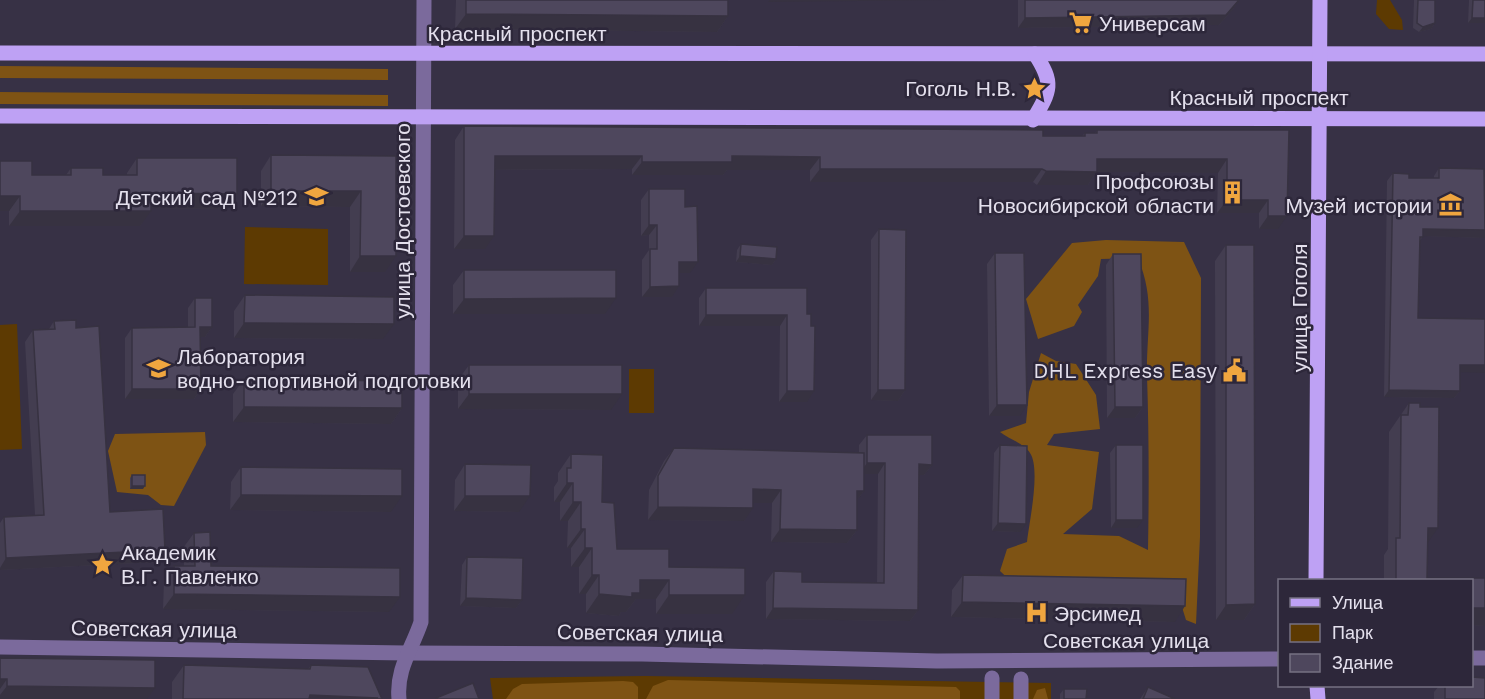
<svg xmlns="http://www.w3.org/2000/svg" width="1485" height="699" font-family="'Work Sans',sans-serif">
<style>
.green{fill:#5d3a02}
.forest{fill:#7e5314}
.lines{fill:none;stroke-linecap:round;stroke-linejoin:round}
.minor{stroke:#7b6a9c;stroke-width:15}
.major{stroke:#bea1f4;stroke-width:15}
.wall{fill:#433d50}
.shaded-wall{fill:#373241}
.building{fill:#4e475d;stroke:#373241;stroke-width:1.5}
.labels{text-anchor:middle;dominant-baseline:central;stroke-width:5;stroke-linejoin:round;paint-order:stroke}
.poi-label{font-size:21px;fill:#e4e0ed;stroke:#2d273a;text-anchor:end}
.street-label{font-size:21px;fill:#e4e0ed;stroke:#2d273a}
</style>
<rect width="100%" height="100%" fill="#373145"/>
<g class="green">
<polygon points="1377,0 1390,0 1402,20 1403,30 1389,29 1376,14"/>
<polygon points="245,227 328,229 328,285 244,284"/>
<polygon points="17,324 22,449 0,450 0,325"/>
<rect x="629" y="369" width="25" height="44"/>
<polygon points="645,676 1051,683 1051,699 493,699 490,678"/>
</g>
<g class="forest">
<polygon points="0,66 388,69 388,80 0,78"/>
<polygon points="0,92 388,95 388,106 0,104"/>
<path d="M1106,240L1184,242L1201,278L1200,537L1196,624L1186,620L1176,588L1014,584L1000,571L1007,549L1027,542C1029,523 1041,469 1030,453C1025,444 1009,439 1000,432L1026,423L1029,392L1041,353L1056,361L1076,364L1096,395L1100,429L1054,434L1047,445L1099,452L1092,509L1063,534L1119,536L1148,550C1149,492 1149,434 1147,376C1146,331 1156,302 1138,258L1101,259L1098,276L1078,305L1082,312L1074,326L1038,339L1026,299L1072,243Z"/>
<polygon points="205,432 206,445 174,506 161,505 148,495 117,492 108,451 115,434"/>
<polygon points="668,680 956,687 960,691 960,699 646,699 653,686"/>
<polygon points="623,681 633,682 638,687 638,699 506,699 513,689 522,684"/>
<polygon points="1045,688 1048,699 1033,699 1037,690"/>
</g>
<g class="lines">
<g class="minor">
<polyline points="0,647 406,653 642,654 937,661 1280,659"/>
<polyline points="1472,658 1485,658"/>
<polyline points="992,678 992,699"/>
<polyline points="1021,679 1021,699"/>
<path d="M399,699C396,669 412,649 421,622L424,0"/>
</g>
<g class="major">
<polyline points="0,53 1485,54"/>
<polyline points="0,116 1485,119"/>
<path d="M1033,120C1051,90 1054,83 1035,54"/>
<polyline points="1316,580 1320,0"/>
<polyline points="1317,686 1318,699"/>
</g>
</g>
<g class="wall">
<polygon points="456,0 728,0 728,16 717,32 455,29"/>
<polygon points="1018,0 1239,0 1233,9 1219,25 1018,28"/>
<polygon points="1414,0 1435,0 1435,23 1431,29 1419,32 1413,28"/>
<polygon points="1469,0 1485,0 1485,23 1468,23"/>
<polygon points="464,126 1082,136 1085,133 1095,133 1097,130 1289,130 1278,229 1259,229 1259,213 1217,213 1218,173 1096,172 1088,185 1037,185 1033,182 810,182 810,170 727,170 723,175 632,175 632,169 494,170 485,249 454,249 455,140"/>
<polygon points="271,155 396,156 385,272 350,272 350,207 261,206 261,171"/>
<polygon points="137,158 226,209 151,208 140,226 9,226 9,211 32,175 66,175 71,168 103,175 127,175 127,173"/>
<polygon points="1439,168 1485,177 1485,238 1423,236 1419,242 1418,318 1460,372 1460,391 1454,398 1384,397 1387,181 1393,173 1409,178 1434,178 1434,176"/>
<polygon points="649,189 685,207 690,273 679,273 672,297 642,297 642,260 649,250 649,235 641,236 641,200"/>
<polygon points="879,229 905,390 898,401 871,400 871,240"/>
<polygon points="741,244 776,259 772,265 736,262 737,250"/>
<polygon points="1226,245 1255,604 1244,620 1216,620 1215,261"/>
<polygon points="995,253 1020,416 989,416 987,264"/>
<polygon points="1113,254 1143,407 1135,418 1107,418 1106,265"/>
<polygon points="464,270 605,314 453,314 453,285"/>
<polygon points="706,288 807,314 811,326 807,402 779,402 780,326 699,326 699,298"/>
<polygon points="245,295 383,339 234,338 234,311"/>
<polygon points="195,298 212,327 205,337 200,337 201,389 194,399 125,399 125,338 132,328 188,327 188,308"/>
<polygon points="54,321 76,328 110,512 165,550 157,562 0,570 0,523 4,517 35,515 25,342 33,330 49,329"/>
<polygon points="469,365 611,410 458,409 458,380"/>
<polygon points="244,379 402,408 391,424 233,422 233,394"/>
<polygon points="1409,403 1427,544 1427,578 1485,578 1485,626 1472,625 1472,580 1384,580 1384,555 1388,549 1389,432"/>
<polygon points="867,435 932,465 924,475 919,475 918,610 910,621 766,619 766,582 774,571 802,582 877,583 878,474 864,474 864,491 857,500 857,530 847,543 771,542 772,503 753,503 744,521 648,520 649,490 664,461 674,448 859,453 859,445"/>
<polygon points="1000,445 1020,532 992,531 994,453"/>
<polygon points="1116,445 1137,528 1111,528 1110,453"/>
<polygon points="571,454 602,502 617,549 669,567 732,614 656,614 656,599 636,599 626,612 621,612 619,616 586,613 586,594 579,594 579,567 571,567 571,548 567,548 568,521 560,521 560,502 554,502 554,487 558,481 558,473"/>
<polygon points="465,464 519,512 454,511 455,480"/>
<polygon points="241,467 391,512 230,510 231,482"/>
<polygon points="132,475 143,489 130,489 130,478"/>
<polygon points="194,533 211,566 389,612 163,609 164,580 174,566 184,566 183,548"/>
<polygon points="467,557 522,600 516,608 460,606 462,565"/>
<polygon points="963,575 1175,622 951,617 952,590"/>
<polygon points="0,658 147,699 0,699"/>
<polygon points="184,665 308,669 311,665 382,699 172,699 172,682"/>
<polygon points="1439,686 1472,686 1485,699 1434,699 1434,692"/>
<polygon points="1148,687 1175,699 1140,699"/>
<polygon points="1064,689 1086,699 1060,699 1060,694"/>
</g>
<g class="shaded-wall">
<polygon points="770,0 947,0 768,2"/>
<polygon points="1239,0 1233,9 1219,25 1018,28 1025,18"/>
<polygon points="466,14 728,16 717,32 455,29"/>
<polygon points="1472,18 1485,18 1485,23 1468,23"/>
<polygon points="1435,23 1431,29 1419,32 1423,27"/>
<polygon points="495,156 642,156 632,169 485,170"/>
<polygon points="732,156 820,157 810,170 727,170 723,175 632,175 642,162"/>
<polygon points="1097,159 1227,159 1218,173 1096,172 1088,185 1037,185 1046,171"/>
<polygon points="820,169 1042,169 1033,182 810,182"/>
<polygon points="271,191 361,191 350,207 261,206"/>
<polygon points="151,193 237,194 226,209 141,208"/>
<polygon points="0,196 20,196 9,211 0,211"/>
<polygon points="1227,200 1268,200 1259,213 1217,213"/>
<polygon points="20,211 151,211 140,226 9,226"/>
<polygon points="1268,216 1287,216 1278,229 1259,229"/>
<polygon points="649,225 657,225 649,235 641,236"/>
<polygon points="1423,229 1485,230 1485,238 1418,236"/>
<polygon points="464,236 494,236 485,249 454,249"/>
<polygon points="360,256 396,256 385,272 350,272"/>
<polygon points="740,256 776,259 772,265 736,262"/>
<polygon points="679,262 698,262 690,273 671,273"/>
<polygon points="679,286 672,297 642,297 650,287"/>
<polygon points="616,298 605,314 453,314 464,299"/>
<polygon points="706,315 787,315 780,326 699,326"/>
<polygon points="244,323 394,324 383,339 234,338"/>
<polygon points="200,327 212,327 205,337 193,337"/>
<polygon points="1460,365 1485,365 1485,373 1455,372"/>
<polygon points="132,389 201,389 194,399 125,399"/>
<polygon points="878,390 905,390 898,401 871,400"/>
<polygon points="1389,390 1460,391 1454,398 1384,397"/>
<polygon points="787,391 814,391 807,402 779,402"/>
<polygon points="469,394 622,394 611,410 458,409"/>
<polygon points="997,405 1027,405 1020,416 989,416"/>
<polygon points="244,407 402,408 391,424 233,422"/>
<polygon points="1115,407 1143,407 1135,418 1107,418"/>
<polygon points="867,463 885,463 878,474 859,474"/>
<polygon points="919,464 932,465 924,475 912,475"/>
<polygon points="567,483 573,483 560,502 554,502"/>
<polygon points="132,486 145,486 143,489 130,489"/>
<polygon points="753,489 781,490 772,503 744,503"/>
<polygon points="857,491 864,491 854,504"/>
<polygon points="241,495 402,496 391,512 230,510"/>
<polygon points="465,496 530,496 519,512 454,511"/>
<polygon points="573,502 581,502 568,521 560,521"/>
<polygon points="658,507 753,508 744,521 648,520"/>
<polygon points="1116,520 1143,520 1137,528 1111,528"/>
<polygon points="998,523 1026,524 1020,532 992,531"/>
<polygon points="1428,528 1438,528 1426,545"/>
<polygon points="581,529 585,529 571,548 567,548"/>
<polygon points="780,529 857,530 847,543 771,542"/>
<polygon points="585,548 592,548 579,567 571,567"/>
<polygon points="165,550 157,562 0,570 0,568 6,558"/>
<polygon points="592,575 599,575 586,594 579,594"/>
<polygon points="640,580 669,580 656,599 636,599 626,612 621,612 619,616 586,613 599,594"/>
<polygon points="174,594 400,597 389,612 163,609"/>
<polygon points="669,595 745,595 732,614 656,614"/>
<polygon points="466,598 522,600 516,608 460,606"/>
<polygon points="962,602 1185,606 1175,622 951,617"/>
<polygon points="1255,604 1244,620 1216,620 1226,605"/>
<polygon points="773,608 918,610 910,621 766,619"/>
<polygon points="1472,608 1485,608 1485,626 1472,625"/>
<polygon points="0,679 7,679 0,689"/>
<polygon points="7,686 155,688 147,699 0,699 0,695"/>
<polygon points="310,695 378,698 377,699 307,699"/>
</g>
<g class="building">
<polygon points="466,0 728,0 728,16 466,14"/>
<polygon points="1025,0 1239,0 1226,15 1025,18"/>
<polygon points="1418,0 1435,0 1435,23 1423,27 1417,23"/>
<polygon points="1473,0 1485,0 1485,18 1472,18"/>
<polygon points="464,126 1043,130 1043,136 1085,136 1085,133 1097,133 1097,130 1289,130 1287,216 1268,216 1268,200 1227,200 1227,159 1097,159 1097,172 1046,171 1042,169 820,169 820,157 732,156 732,162 642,162 642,156 495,156 494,236 464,236"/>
<polygon points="271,155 396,156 396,256 360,256 361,191 271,191"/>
<polygon points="137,158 237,158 237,194 151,193 151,211 20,211 20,196 0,196 0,161 32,161 32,175 71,175 71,168 103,168 103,175 137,175"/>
<polygon points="1439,168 1484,169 1485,230 1423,229 1423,237 1420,237 1418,318 1485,319 1485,365 1460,365 1460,391 1389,390 1393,173 1409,174 1409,178 1439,178"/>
<polygon points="649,189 685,189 685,207 697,206 698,262 679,262 679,286 650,287 650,249 657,249 657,225 649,225"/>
<polygon points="879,229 906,230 905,390 878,390"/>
<polygon points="741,244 777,247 776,259 740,256"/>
<polygon points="1226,245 1254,245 1255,604 1226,605"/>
<polygon points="995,253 1024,253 1027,405 997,405"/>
<polygon points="1113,254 1141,254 1143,407 1115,407"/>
<polygon points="464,270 616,270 616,298 464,299"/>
<polygon points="706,288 807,288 807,314 811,314 811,326 815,326 814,391 787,391 787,315 706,315"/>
<polygon points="245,295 394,297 394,324 244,323"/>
<polygon points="195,298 212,298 212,327 200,327 201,389 132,389 132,328 195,327"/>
<polygon points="76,320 76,328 99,326 110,512 163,509 165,550 6,558 4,517 44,515 33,330 55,329 54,321"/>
<rect x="469" y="365" width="153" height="29"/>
<polygon points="244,379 402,381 402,408 244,407"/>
<polygon points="1409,403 1420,403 1420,407 1439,407 1438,528 1428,528 1427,578 1485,578 1485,608 1472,608 1472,580 1396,580 1396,538 1400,538 1401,415 1408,415"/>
<polygon points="867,435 932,435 932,465 919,464 918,610 773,608 774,571 802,572 802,582 884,583 885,463 867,463"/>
<polygon points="1000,445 1027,446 1026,524 998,523"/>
<rect x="1116" y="445" width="27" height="75"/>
<polygon points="674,448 864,453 864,491 857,491 857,530 780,529 781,490 753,489 753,508 658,507 658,476"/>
<polygon points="571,454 603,455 602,502 614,503 617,549 669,549 669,567 745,568 745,595 669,595 669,580 640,580 640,593 632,593 632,597 599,594 599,575 592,575 592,548 585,548 585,529 581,529 581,502 573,502 573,483 567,483 567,468 571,468"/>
<polygon points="465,464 531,465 530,496 465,496"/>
<polygon points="241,467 402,469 402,496 241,495"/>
<rect x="132" y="475" width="13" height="11"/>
<polygon points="210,532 211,566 400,568 400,597 174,594 174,566 195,566 194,533"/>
<polygon points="467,557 523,558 522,600 466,598"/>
<polygon points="963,575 1186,579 1185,606 962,602"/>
<polygon points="0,658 155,660 155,688 7,686 7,679 0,679"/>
<polygon points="184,665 310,669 311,665 368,667 382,699 375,699 378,698 310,695 309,699 183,699"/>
<polygon points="1472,677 1485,678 1485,699 1445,699 1445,686 1472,686"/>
<polygon points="473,683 479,699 437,699 436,698"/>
<polygon points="1148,687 1175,699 1143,699"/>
<polygon points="1064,689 1087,689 1086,699 1064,699"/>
</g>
<defs>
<symbol id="supermarket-bare" viewBox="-9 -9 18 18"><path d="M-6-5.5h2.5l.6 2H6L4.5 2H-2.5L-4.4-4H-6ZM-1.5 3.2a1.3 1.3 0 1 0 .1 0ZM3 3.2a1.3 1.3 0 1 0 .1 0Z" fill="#f0a63f" stroke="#2d273a" stroke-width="2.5" paint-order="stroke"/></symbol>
<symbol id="sight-bare" viewBox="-9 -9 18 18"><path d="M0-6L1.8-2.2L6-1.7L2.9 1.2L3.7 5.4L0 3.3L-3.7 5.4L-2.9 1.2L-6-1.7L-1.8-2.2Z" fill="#f0a63f" stroke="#2d273a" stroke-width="2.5" paint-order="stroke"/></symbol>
<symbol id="building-bare" viewBox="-9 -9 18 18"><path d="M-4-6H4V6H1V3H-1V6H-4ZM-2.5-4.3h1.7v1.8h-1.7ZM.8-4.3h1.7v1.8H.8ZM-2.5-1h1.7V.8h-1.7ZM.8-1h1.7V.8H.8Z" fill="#f0a63f" stroke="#2d273a" stroke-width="2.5" paint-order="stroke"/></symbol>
<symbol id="school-bare" viewBox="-9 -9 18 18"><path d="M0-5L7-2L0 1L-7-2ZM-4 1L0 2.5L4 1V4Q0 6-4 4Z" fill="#f0a63f" stroke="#2d273a" stroke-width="2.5" paint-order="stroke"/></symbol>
<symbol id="museum-bare" viewBox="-9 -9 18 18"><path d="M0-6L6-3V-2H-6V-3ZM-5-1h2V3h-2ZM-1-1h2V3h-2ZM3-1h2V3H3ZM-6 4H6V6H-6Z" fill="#f0a63f" stroke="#2d273a" stroke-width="2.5" paint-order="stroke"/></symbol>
<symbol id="university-bare" viewBox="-9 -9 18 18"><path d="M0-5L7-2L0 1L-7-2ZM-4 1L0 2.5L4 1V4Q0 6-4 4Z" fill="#f0a63f" stroke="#2d273a" stroke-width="2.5" paint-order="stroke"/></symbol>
<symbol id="civic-bare" viewBox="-9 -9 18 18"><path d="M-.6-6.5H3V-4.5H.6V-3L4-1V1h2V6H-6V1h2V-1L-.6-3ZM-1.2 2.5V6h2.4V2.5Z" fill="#f0a63f" stroke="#2d273a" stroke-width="2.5" paint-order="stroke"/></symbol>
<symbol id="hospital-bare" viewBox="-9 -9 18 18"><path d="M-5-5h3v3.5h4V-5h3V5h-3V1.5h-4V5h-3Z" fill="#f0a63f" stroke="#2d273a" stroke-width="2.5" paint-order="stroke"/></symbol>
</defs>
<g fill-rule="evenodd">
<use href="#supermarket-bare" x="1064" y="6" width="33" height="33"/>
<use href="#sight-bare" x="1018" y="72" width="33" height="33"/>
<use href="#building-bare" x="1216" y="176" width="33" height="33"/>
<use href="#school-bare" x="300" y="180" width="33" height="33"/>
<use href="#museum-bare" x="1434" y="188" width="33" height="33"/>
<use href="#university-bare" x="142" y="352" width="33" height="33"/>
<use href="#civic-bare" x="1218" y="354" width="33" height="33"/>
<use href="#sight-bare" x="86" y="548" width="33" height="33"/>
<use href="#hospital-bare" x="1020" y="596" width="33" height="33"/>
</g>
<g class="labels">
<g class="poi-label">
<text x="1099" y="23" text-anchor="start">Универсам</text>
<text x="1016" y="88">Гоголь Н.В.</text>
<text x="1214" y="181">Профсоюзы<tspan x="1214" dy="24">Новосибирской области</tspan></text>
<text x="298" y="197">Детский сад №212</text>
<text x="1432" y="205">Музей истории</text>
<text x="177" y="356" text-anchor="start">Лаборатория<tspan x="177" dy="24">водно-спортивной подготовки</tspan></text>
<text x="1217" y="370">DHL Express Easy</text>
<text x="121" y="552" text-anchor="start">Академик<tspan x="121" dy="24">В.Г. Павленко</tspan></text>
<text x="1054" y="613" text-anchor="start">Эрсимед</text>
</g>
<g class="street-label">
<text x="517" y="33">Красный проспект</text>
<text x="1259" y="97">Красный проспект</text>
<text transform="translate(402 221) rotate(-90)">улица Достоевского</text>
<text transform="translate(1299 308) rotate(-90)">улица Гоголя</text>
<text transform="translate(154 629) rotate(1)">Советская улица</text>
<text transform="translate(640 633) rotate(1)">Советская улица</text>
<text x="1126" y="640">Советская улица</text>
</g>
</g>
<rect x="1278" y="579" width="195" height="108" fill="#2d273a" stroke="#767182" stroke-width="1.5"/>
<rect x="1290" y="598" width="30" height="9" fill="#bea1f4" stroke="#767182" stroke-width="1.5"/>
<text x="1332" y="609" font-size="18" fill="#e4e0ed">Улица</text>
<rect x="1290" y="624" width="30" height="18" fill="#5d3a02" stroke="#767182" stroke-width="1.5"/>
<text x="1332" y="639" font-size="18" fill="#e4e0ed">Парк</text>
<rect x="1290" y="654" width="30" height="18" fill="#4e475d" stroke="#767182" stroke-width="1.5"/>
<text x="1332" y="669" font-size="18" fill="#e4e0ed">Здание</text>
</svg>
